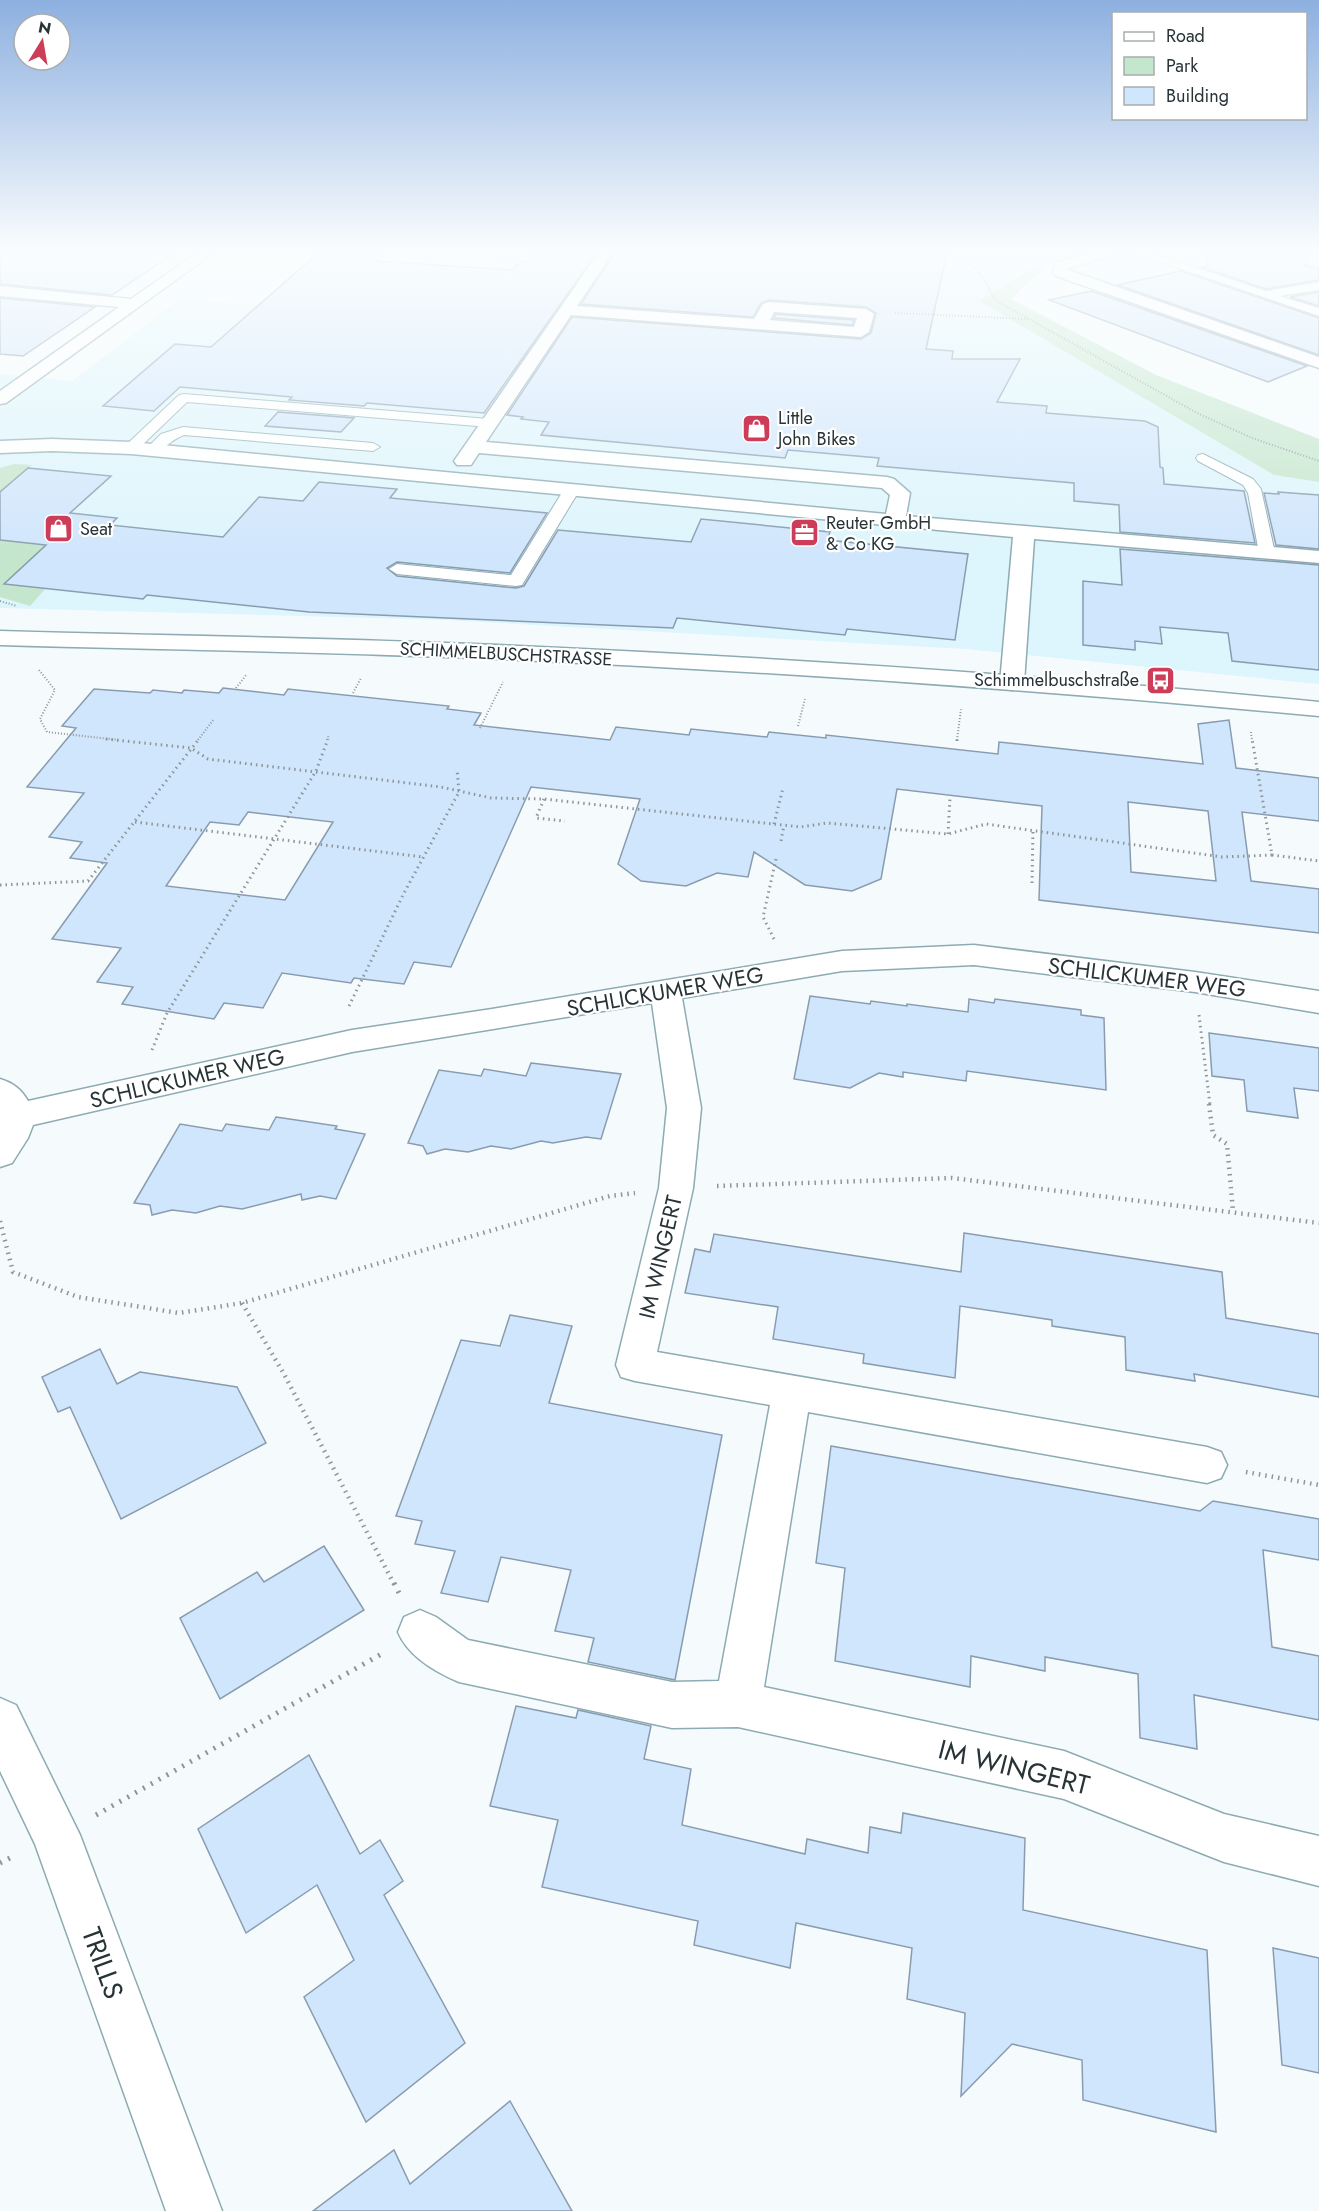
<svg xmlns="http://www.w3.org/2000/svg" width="1319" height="2211" font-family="Jost,sans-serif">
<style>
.built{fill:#ddf5fc}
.green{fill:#c4e6cc}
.building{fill:#d0e6fc;stroke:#899caf;stroke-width:1.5;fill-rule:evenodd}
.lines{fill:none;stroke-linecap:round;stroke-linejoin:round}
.service-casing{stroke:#8dabb3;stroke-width:2}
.minor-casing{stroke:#8dabb3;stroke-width:3}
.secondary-casing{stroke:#8dabb3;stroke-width:3}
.path-far3{stroke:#8d9698;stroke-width:2;stroke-dasharray:1 2;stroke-linecap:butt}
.path-far2{stroke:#8d9698;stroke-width:3;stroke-dasharray:1.5 4;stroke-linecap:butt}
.path-far1{stroke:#8d9698;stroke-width:4.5;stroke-dasharray:1.5 5;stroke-linecap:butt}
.path{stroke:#8d9698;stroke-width:5;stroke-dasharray:2 7;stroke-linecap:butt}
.service{fill:#fff;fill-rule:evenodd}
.minor{fill:#fff;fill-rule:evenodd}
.secondary{fill:#fff;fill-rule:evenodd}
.labels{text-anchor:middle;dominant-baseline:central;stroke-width:4.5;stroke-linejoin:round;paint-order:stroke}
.far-poi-label{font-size:18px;fill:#273336;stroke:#fff;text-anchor:start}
.far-street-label{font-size:18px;fill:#273336;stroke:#fff}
.street-label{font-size:22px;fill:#273336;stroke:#fff}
.near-street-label{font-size:27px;fill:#273336;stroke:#fff}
</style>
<rect width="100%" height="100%" fill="#f5fbfd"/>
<polygon class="built" points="506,248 1319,248 1319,355 1041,262 979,301 1274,475 1319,482 1319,684 965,649 447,620 0,608 0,374 72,381 180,299 355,313 449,314"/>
<g class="green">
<polygon points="1034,267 1044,268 1011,299 1156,375 1319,439 1319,482 1274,475 979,301"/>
<polygon points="14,464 32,465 0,492 0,468"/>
<polygon points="0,509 46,545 5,584 46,588 30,606 0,597"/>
</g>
<g class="building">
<polygon points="0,248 182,248 112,295 0,284"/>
<polygon points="324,248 391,248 376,261 513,270 521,261 527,262 539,248 600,248 484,413 367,403 364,406 289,400 292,397 180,387 154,411 103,406 175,344 211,347"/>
<polygon points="618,248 709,248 841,256 841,248 948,248 926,349 953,351 952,359 1020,359 997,402 1047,406 1046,413 1145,421 1158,427 1160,467 1163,468 1164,484 1244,491 1255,543 1120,532 1119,505 1074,501 1074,483 877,466 879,458 788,450 785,458 541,435 549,422 521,419 523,417 507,415 572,317 861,339 871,333 876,313 866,307 769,300 761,303 753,317 581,304"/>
<polygon points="1207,248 1313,248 1305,266 1319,268 1319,280 1266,289 1201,267 1208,266"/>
<polygon points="1181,271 1319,318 1319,355 1118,285"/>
<polygon points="1091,291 1307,366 1268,382 1049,300"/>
<polygon points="1319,292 1319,306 1290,297"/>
<polygon points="0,298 95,307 23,356 0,354"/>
<polygon points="775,314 854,320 852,325 774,318"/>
<polygon points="278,412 354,418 341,432 265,426"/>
<polygon points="28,468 111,476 70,513 117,518 110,525 223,537 259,497 303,501 319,482 397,489 390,498 547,513 510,573 397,562 387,568 397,576 516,588 524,586 558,530 691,542 701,519 830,532 827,540 968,554 955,640 847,629 845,635 677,618 673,628 309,612 147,595 143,599 4,584 46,545 0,540 0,492"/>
<polygon points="1278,492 1319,495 1319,549 1276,545 1264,493 1279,494"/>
<polygon points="1120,549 1319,565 1319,670 1232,661 1228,633 1160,627 1162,644 1135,641 1135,650 1083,645 1083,581 1122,585"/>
<path d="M223,688L284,695L288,689L449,706L447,709L481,713L474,725L610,740L616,727L689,735L691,729L767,737L769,732L826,738V735L998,754L999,742L1203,764L1198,724L1229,720L1236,768L1319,778V821L1242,812L1251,881L1319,889V933L1039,900L1042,806L897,789L881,879L852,891L805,885L754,852L748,877L717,873L686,886L641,881L618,864L640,799L531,787L451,967L414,962L404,984L354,978L351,983L282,973L263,1008L224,1003L214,1019L122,1004L133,987L97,982L121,948L52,939L107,863L70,858L82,842L49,837L84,793L27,787L76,728L62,726L94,689L150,693L153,690L182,693L184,690L219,693ZM1128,802L1208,811L1216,881L1131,872ZM248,812L333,822L285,900L166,886L210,822L239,825Z"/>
<polygon points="810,996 870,1004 871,1001 907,1006 907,1004 968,1012 969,999 994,1003 995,999 1081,1010 1081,1015 1104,1018 1106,1090 967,1071 966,1081 903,1072 903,1077 879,1073 850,1088 794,1079"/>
<polygon points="1209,1033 1319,1048 1319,1091 1294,1088 1298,1118 1247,1111 1244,1080 1212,1076"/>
<polygon points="531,1063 621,1074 601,1139 586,1137 553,1143 541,1141 511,1149 491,1146 468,1152 445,1149 427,1154 423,1146 408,1143 439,1070 481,1076 484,1069 526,1076"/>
<polygon points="276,1117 337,1126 335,1129 365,1134 336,1199 320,1196 302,1200 301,1194 242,1209 220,1206 196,1213 172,1210 152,1215 150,1205 134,1203 180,1124 222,1131 226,1124 269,1130"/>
<polygon points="964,1233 1222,1272 1226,1318 1319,1334 1319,1397 1194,1374 1195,1381 1126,1370 1125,1337 1052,1326 1052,1320 960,1306 955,1378 863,1363 864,1354 773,1339 778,1307 685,1293 695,1249 710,1252 714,1234 961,1272"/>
<polygon points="510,1315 572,1326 549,1403 722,1435 675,1680 588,1662 594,1638 555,1631 571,1570 501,1557 488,1602 441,1593 455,1551 415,1544 422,1521 396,1516 461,1340 500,1346"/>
<polygon points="100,1349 117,1384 140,1372 237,1387 266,1443 121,1519 70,1407 58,1412 42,1377"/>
<polygon points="831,1446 1200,1511 1213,1501 1319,1519 1319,1560 1263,1550 1272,1647 1319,1656 1319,1720 1194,1695 1197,1749 1140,1738 1138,1674 1045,1657 1045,1671 971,1656 970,1687 835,1661 845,1568 816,1563"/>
<polygon points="324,1546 364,1610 220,1699 180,1618 257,1572 264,1582"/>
<polygon points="516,1706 576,1718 578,1710 651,1726 644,1759 691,1769 682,1825 805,1854 807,1839 868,1853 870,1827 901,1833 903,1813 1025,1838 1023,1910 1207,1950 1216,2132 1083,2100 1082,2060 1012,2044 961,2096 965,2013 907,1999 912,1948 796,1923 790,1968 694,1945 698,1921 542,1887 558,1820 490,1806"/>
<polygon points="309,1755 360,1854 380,1840 403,1881 384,1895 465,2043 366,2122 304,1997 354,1960 317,1885 246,1933 198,1829"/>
<polygon points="1273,1948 1319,1958 1319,2073 1282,2065"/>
<polygon points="510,2101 572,2211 313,2211 394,2150 410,2184"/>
</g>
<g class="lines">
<defs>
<g id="service">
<polygon points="1120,248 1136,248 1266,291 1319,282 1319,290 1280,296 1319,308 1319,316"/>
<polygon points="184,394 489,419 496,423 489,427 187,402 136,451 126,451 124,448 126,445 179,395"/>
<path d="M183,427L373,443L380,447L373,451L184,435C170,440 162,452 152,454L145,450L161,434Z"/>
<polygon points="1203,454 1253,479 1261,489 1275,553 1273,556 1261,556 1259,553 1248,493 1243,485 1198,461 1196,458 1198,455"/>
<polygon points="571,486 579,491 522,585 516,586 397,574 389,569 397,564 511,575 563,491"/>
</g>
<g id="minor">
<polygon points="204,248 220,248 6,403 0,404 0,391 119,307 0,296 0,286 131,299"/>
<path d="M602,248H616L577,306L754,319L763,304L769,302L866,309L874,314L869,332L861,337L571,315L486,442L887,477L894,479L910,493L906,516L1319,551V563L1034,539L1024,683L1020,688L1012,690L1004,688L1000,683L1013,537L131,454L52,451L0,453V441L52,439L131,442L886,514L890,495L882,488L479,453L471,465H457L454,461ZM774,312L857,318L854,327L770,320Z"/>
<polygon points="1108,248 1130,248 1128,251 1068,268 1068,270 1319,357 1319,368 1056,276 1053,273 1055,263"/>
<path d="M974,945L1195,972L1319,991V1013L1195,992L974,965L842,971L682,998L701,1108L693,1188L657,1352L1207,1447L1221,1452L1227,1465L1221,1478L1207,1483L808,1412L764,1687L1064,1751L1224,1814L1319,1836V1886L1224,1862L1064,1799L738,1727L672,1728L459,1682C435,1672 408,1656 398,1632L404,1617L420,1610L436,1617L468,1640L672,1682L719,1681L770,1405L635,1381L621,1377L616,1365L659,1188L667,1108L652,1003L352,1052L33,1125L28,1138L12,1163L0,1167V1079C13,1083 21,1089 28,1101L352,1030L492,1009L842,951Z"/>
<polygon points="0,1698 16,1705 80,1835 222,2211 166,2211 35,1844 0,1771"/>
</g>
<path id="secondary" d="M0,631C172,636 345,638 518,646C785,658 1053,676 1319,702V716C1053,691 785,672 518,660C345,652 172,650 0,645Z"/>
</defs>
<use href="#service" class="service-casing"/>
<use href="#minor" class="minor-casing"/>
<use href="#secondary" class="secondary-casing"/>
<g class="path-far3">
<path d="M837,248C870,249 940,247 967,263C981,270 988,287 995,300L1197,413L1252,438L1319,461"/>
<polyline points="895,313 1028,319"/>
<polyline points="0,601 17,606"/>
<polyline points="39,670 55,690 40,719 47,732 119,740"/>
<polyline points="236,688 247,674"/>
<polyline points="353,693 361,678"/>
<polyline points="798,726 805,699"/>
<polyline points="480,728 503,682"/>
<polyline points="1251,732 1252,740"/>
<polyline points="198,740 214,719"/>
<polyline points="327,740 329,735"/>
<polyline points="957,740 961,709"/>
</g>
<g class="path-far2">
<polyline points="106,739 191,748 208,759 441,787 491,798 544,799 801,827 827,823 948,834 986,824 1222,857 1272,855 1252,739"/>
<polyline points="957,741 957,739"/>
<polyline points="544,799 536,818 565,821"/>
<polyline points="135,822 423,857"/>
<polyline points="774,824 783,788"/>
<polyline points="948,834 950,798"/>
<polyline points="781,841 784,825"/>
<polyline points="1272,855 1319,861"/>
<polyline points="1032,883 1033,830"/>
<polyline points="0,885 88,881 199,739"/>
<polyline points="774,939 763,917 776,859"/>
<polyline points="349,1006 404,893 459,792 457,769"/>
<polyline points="1199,1015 1210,1105"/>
<polyline points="152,1050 167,1013 316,771 328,739"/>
</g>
<g class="path-far1">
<polyline points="1209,1104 1213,1135 1227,1144 1233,1211"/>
<polyline points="717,1186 952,1178 1319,1223"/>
<polyline points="0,1221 13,1272 78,1297 179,1313 242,1303 610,1196 635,1193"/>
<polyline points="242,1303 284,1374 394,1584"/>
<polyline points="1246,1472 1319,1485"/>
</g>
<g class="path">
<polyline points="394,1583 400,1595"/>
<polyline points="96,1815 385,1652"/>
<polyline points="0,1863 14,1856"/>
</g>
<use href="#service" class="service"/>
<use href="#minor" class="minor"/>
<use href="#secondary" class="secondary"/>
</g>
<linearGradient id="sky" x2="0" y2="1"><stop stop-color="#8db0e0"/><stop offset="0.45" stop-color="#fafdfe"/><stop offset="1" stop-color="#fafdfe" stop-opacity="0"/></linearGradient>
<rect width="1319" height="557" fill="url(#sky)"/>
<defs>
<symbol id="shop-square" viewBox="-11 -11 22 22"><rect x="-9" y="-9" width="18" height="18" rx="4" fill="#cd3d5a" stroke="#fff"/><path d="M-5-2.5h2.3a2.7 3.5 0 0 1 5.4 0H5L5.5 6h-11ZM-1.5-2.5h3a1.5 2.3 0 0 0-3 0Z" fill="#fff"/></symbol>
<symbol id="office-square" viewBox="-11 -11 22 22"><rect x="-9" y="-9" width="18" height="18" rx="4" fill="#cd3d5a" stroke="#fff"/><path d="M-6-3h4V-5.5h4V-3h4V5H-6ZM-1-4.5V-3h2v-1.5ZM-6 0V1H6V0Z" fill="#fff"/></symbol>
<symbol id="bus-square" viewBox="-11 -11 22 22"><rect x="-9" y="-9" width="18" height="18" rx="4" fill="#cd3d5a" stroke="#fff"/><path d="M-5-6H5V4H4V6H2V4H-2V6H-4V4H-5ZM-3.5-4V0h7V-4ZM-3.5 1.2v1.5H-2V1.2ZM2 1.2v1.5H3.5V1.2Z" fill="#fff"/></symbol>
</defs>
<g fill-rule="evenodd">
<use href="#shop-square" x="740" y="412" width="33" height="33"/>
<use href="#shop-square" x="42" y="512" width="33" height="33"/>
<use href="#office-square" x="788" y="516" width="33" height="33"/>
<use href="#bus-square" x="1144" y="664" width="33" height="33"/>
</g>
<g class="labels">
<g class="far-poi-label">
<text x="778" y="418">Little<tspan x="778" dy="21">John Bikes</tspan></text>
<text x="826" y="523">Reuter GmbH<tspan x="826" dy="21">&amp; Co KG</tspan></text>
<text x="80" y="529">Seat</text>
<text x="1139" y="680" text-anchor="end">Schimmelbuschstraße</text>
</g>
<g class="far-street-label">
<text transform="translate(506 654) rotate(3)">SCHIMMELBUSCHSTRASSE</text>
</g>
<g class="street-label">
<text transform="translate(1147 977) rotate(7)">SCHLICKUMER WEG</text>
<text transform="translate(665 991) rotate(-10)">SCHLICKUMER WEG</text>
<text transform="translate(187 1078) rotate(-13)">SCHLICKUMER WEG</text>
<text transform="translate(660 1257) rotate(-77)">IM WINGERT</text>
</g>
<g class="near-street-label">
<text transform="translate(1014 1767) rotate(14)">IM WINGERT</text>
<text transform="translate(103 1963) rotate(70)">TRILLS</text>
</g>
</g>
<rect x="1112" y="12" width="195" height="108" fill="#ffffff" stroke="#a9adaf" stroke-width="1.5"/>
<rect x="1124" y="32" width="30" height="9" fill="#ffffff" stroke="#a9adaf" stroke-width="1.5"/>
<text x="1166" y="42" font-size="18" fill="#273336">Road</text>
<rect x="1124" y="57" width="30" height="18" fill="#c4e6cc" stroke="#a9adaf" stroke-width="1.5"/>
<text x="1166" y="72" font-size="18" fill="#273336">Park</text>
<rect x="1124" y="87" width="30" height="18" fill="#d0e6fc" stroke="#a9adaf" stroke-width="1.5"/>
<text x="1166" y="102" font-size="18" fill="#273336">Building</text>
<g transform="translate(42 42) rotate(11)"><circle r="28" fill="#ffffff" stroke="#a9adaf" stroke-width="1.5"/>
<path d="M0-4.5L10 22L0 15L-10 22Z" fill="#cd3d5a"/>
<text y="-9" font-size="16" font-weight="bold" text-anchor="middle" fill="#273336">N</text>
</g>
</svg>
